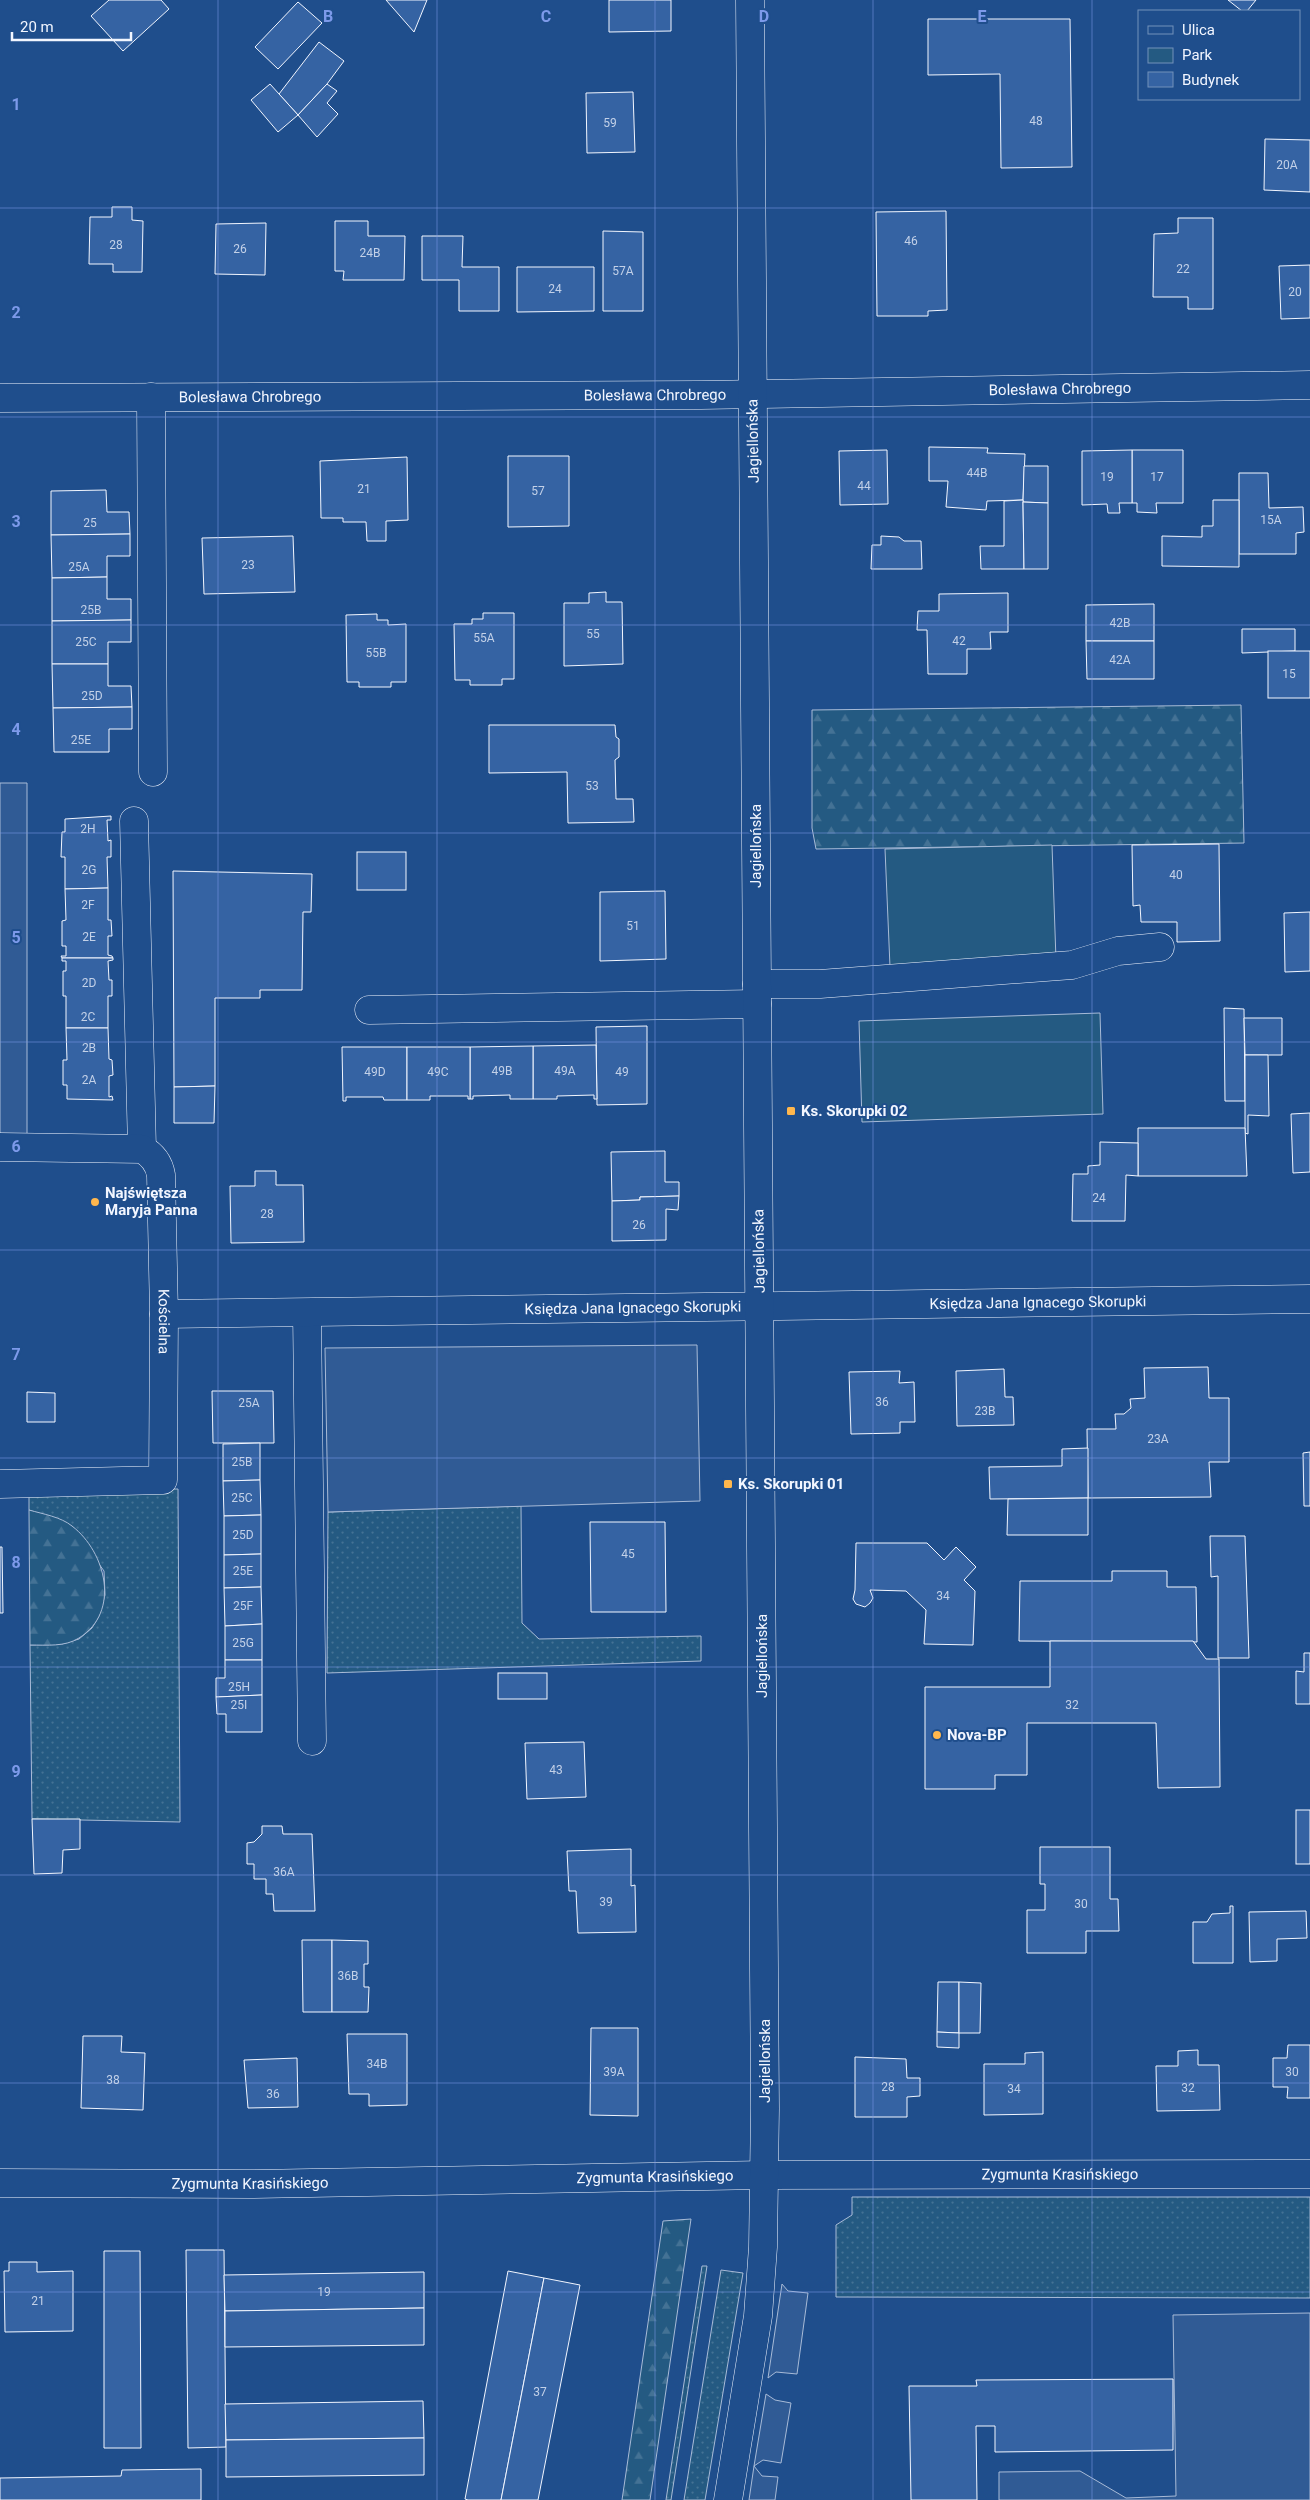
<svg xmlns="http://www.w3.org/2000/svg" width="1310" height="2500" font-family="Roboto,sans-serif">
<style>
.grass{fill:url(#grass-dots);stroke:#a8bbd7}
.forest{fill:url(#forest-firs);stroke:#a8bbd7}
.park{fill:#245a82;stroke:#a8bbd7}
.parking{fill:#305b95;stroke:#a8bbd7}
.building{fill:#3563a3;stroke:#f2f6ff}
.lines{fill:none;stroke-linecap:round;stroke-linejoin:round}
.minor-casing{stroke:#f2f6ff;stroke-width:29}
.minor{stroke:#1f4e8c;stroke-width:28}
.grid{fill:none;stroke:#7d9aea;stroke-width:1;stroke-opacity:0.55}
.poi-dot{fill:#ffb74d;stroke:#1f4e8c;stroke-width:2}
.labels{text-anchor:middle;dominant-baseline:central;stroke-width:4;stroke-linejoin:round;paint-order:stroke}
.number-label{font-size:12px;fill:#c3d1e8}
.street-label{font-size:15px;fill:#f2f6ff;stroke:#1f4e8c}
.poi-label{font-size:15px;font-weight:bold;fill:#f2f6ff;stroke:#1f4e8c;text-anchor:start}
.grid-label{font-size:16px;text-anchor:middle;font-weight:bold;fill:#7d9aea;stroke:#1f4e8c;stroke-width:4;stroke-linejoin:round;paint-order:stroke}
</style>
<defs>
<pattern id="grass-dots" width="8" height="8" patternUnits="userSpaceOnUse" patternTransform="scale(1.25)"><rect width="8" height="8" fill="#245a82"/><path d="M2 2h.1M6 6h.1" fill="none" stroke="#447295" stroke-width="1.8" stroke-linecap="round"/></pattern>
<pattern id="forest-firs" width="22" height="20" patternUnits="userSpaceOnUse" patternTransform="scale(1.25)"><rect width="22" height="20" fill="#245a82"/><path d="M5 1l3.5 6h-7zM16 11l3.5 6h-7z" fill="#447295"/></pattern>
</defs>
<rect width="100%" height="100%" fill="#1f4e8c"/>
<g class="grass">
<polygon points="178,1489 180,1822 32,1819 30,1645 62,1644 79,1639 92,1628 99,1616 105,1595 104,1571 72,1526 29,1510 29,1492"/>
<polygon points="521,1506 522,1623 539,1639 701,1636 701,1661 327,1673 328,1512"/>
<polygon points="852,2197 1310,2197 1310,2298 836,2297 836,2225 852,2215"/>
<polygon points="702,2266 707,2266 671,2500 666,2500"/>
<polygon points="721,2270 743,2273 705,2500 684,2500"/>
</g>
<g class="forest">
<polygon points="1241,705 1244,843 816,849 812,828 812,710"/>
<path d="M29,1510C43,1514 61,1517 72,1526C106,1552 121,1612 79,1638C65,1647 47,1645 30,1645Z"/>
<polygon points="691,2219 650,2500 622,2500 663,2221"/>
</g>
<g class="park">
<polygon points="1052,845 1056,960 890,967 885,849"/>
<polygon points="1100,1013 1103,1114 862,1122 859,1021"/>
</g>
<g class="parking">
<polygon points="0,783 27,783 27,1139 0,1138"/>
<polygon points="697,1345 700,1501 328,1512 325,1348"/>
<polygon points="782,2284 788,2291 808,2293 797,2374 776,2372 768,2378"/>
<polygon points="1310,2313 1310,2500 999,2500 999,2472 1080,2471 1126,2498 1176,2496 1173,2315"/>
<polygon points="766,2394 775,2400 791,2403 781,2463 763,2460 754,2466 762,2476 778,2477 775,2500 749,2500 754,2466"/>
</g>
<g class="building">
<polygon points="109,0 161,0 169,9 123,51 91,16"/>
<polygon points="386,0 427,0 414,32"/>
<polygon points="609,0 671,0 671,31 609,32"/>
<polygon points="1228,0 1256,0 1247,11 1242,11"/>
<polygon points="298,2 322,23 278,69 255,47"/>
<polygon points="928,19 1070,19 1072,167 1001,168 1000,74 928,75"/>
<polygon points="319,42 344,61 327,84 298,115 279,94"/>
<polygon points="270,84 298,115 278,132 251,100"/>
<polygon points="327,84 337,91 327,103 338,114 317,137 298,115"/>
<polygon points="633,92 635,152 587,153 586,93"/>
<polygon points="1265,139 1310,140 1310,192 1264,190"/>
<polygon points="112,207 132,207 132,220 143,221 142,272 113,272 113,264 89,264 90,217 112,217"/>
<polygon points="946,211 947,310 928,311 928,316 877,316 876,212"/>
<polygon points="1178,218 1213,218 1213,309 1188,309 1188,297 1153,297 1154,234 1178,233"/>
<polygon points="335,221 368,221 368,236 405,236 404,280 343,280 344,271 335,271"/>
<polygon points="266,223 265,275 215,274 216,224"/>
<polygon points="603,231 643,232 643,311 603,311"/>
<polygon points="422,236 463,236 462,267 499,267 499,311 459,311 459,280 422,280"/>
<polygon points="1310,265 1310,318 1281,319 1279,266"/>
<polygon points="517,267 594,267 594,311 517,312"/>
<polygon points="929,447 988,448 987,453 1025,454 1023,500 987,501 986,510 946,507 948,481 929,481"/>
<polygon points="887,450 888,504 840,505 839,451"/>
<polygon points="1132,450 1183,450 1183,503 1156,503 1157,513 1137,512 1137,503 1132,503"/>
<polygon points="1132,450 1132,503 1119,503 1120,513 1108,513 1107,504 1082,505 1082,451"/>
<polygon points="508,456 569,456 569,526 508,527"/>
<polygon points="407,457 408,520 386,521 386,541 367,541 366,522 343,522 343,518 321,518 320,461"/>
<polygon points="1024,466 1048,466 1048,503 1023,502"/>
<polygon points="1239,473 1268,473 1269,508 1303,507 1304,532 1296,533 1296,554 1239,554"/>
<polygon points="106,490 107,512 129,512 130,534 51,535 51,491"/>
<polygon points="1023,500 1024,569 981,569 980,546 1004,546 1004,501"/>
<polygon points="1213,500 1239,500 1239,567 1162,566 1162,536 1202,537 1202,526 1213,526"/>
<polygon points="1023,502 1048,503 1048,569 1024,569"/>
<polygon points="130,534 130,556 107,556 107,577 52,578 51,535"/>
<polygon points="293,536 295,592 204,594 202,538"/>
<polygon points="881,536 899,537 904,541 921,541 922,569 871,569 872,545 881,545"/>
<polygon points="107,577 107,599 131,599 131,620 52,621 52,578"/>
<polygon points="606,592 606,602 622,602 623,664 564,666 564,603 589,603 589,593"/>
<polygon points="1008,593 1008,632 990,632 991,649 967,649 967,674 928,674 927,630 917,630 918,611 939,611 939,594"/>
<polygon points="1154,604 1154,641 1086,641 1086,605"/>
<polygon points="483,613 514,613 514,679 502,679 502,685 470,685 470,680 455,680 454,624 472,624 472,619 483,619"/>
<polygon points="377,614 377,620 388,620 388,625 406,624 406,682 391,682 391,687 359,687 359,682 347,682 346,615"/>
<polygon points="131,620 131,642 108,642 108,664 52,664 52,621"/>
<polygon points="1242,629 1295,629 1295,651 1242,653"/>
<polygon points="1086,641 1154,641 1154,679 1087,679"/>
<rect x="1268" y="651" width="42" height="47"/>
<polygon points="52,664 108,664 108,686 131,686 132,707 53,708"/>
<polygon points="132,707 132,729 109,729 109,752 54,752 53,708"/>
<polygon points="489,725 615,725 616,737 619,739 619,757 615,760 616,799 633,799 634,822 568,823 567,772 489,773"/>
<polygon points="111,816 111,820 107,820 108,841 111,840 111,857 107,857 108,888 65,889 65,857 61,857 62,832 65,832 65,819"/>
<polygon points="1219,844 1220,941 1177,942 1177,922 1141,922 1140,905 1133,906 1132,845"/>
<rect x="357" y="852" width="49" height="38"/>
<polygon points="173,871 312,874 311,912 303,912 302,990 260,990 260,998 215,998 215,1086 174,1087"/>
<polygon points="108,888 108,920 111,920 112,936 108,936 108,955 112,956 113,958 62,958 61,956 66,956 66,946 62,946 62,921 66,920 65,889"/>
<polygon points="665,891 666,959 600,961 600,892"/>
<polygon points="1310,912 1310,971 1285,972 1284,913"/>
<polygon points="62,958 113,958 113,960 108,961 109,980 112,980 112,996 108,996 108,1028 66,1028 66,996 63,996 63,971 66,971 66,961 62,961"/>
<polygon points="1224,1008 1244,1009 1245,1101 1225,1101"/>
<polygon points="1244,1018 1282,1018 1282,1055 1245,1055"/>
<polygon points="647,1026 647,1104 597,1105 596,1027"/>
<polygon points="66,1028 108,1028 109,1059 112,1060 113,1075 109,1076 109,1097 112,1096 113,1100 67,1099 67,1085 63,1085 63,1060 67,1060"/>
<polygon points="596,1045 597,1099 594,1099 594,1095 557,1096 557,1099 533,1099 533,1046"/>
<polygon points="533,1046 533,1099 510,1099 510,1095 473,1096 473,1099 470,1099 470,1047"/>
<polygon points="342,1047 407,1047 407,1100 384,1100 383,1097 346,1097 346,1101 343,1101"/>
<polygon points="407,1047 470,1047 470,1099 468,1099 468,1096 430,1096 430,1100 407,1100"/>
<polygon points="1245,1055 1268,1055 1269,1116 1248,1115 1248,1134 1245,1133"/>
<polygon points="215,1086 214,1123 174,1123 174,1087"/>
<polygon points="1310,1113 1310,1172 1293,1173 1291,1114"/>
<polygon points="1138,1128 1245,1128 1247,1176 1138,1176"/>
<polygon points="1100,1142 1138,1143 1138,1176 1126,1175 1125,1221 1072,1221 1073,1174 1088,1174 1088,1166 1100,1165"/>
<polygon points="665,1151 665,1182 679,1182 679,1196 640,1197 640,1200 612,1201 611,1152"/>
<polygon points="255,1171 276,1171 276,1185 303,1185 304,1242 231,1243 230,1186 255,1186"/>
<polygon points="679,1196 678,1210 666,1209 666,1240 612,1241 612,1201 640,1200 640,1197"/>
<polygon points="1208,1367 1209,1398 1229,1398 1229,1462 1209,1462 1211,1497 1088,1498 1087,1429 1116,1429 1115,1414 1124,1414 1131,1408 1130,1399 1145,1398 1144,1368"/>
<polygon points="1004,1369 1005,1397 1013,1397 1014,1425 957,1426 956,1371"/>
<polygon points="900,1371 899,1383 914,1382 915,1422 900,1422 900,1433 851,1434 849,1372"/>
<polygon points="212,1391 273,1391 274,1443 213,1443"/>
<polygon points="27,1392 55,1393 55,1422 27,1422"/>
<polygon points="260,1443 260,1480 223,1481 223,1444"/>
<polygon points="1088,1448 1088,1498 990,1499 989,1467 1062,1466 1062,1449"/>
<polygon points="1310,1452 1310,1506 1304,1506 1303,1453"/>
<polygon points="260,1480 261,1515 224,1516 223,1481"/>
<polygon points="1088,1498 1088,1535 1007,1535 1008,1499"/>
<polygon points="261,1515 261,1554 224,1555 224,1516"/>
<polygon points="590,1522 665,1522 666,1612 591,1612"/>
<polygon points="1210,1536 1245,1536 1249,1658 1218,1658 1218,1576 1211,1577"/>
<polygon points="856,1543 927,1543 944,1560 956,1547 976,1567 964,1580 975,1591 973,1645 924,1644 926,1610 906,1591 870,1590 873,1598 870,1603 865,1607 856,1604 853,1599 855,1590"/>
<polygon points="0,1547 2,1547 3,1613 0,1613"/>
<polygon points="261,1554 261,1587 224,1588 224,1555"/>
<polygon points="1112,1571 1167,1571 1167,1587 1196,1587 1197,1642 1019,1641 1020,1581 1112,1581"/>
<polygon points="261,1587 262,1624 225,1626 224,1588"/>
<polygon points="262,1624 262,1660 225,1660 225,1626"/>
<polygon points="1050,1641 1193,1641 1206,1659 1219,1659 1220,1787 1158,1788 1156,1723 1027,1723 1027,1775 995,1775 995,1789 925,1789 925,1687 1050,1687"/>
<polygon points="1304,1653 1310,1653 1310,1704 1296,1704 1296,1671 1304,1672"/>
<polygon points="225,1660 262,1660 262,1695 216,1697 216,1678 225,1678"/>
<rect x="498" y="1673" width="49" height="26"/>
<polygon points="262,1695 262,1732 226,1732 226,1714 217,1714 216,1697"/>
<polygon points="584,1742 586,1797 527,1799 525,1743"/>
<rect x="1296" y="1810" width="14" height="54"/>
<polygon points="32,1819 80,1819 80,1849 63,1850 62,1873 34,1874"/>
<polygon points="262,1826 282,1826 283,1834 312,1834 315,1911 274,1911 273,1894 266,1894 266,1879 254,1879 254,1864 247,1864 247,1843 254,1842 262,1834"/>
<polygon points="1040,1847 1110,1847 1110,1899 1118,1899 1119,1931 1086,1931 1086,1953 1027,1953 1027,1910 1045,1910 1045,1884 1040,1884"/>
<polygon points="631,1849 631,1886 635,1885 636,1932 578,1933 576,1891 569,1891 567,1851"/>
<polygon points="1230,1906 1233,1906 1233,1963 1193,1963 1193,1922 1207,1922 1212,1914 1230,1913"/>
<polygon points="1306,1911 1307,1938 1277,1939 1277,1961 1250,1962 1249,1912"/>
<polygon points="302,1940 332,1940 332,2012 303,2012"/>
<polygon points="332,1940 368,1941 368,1964 364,1964 364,1987 369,1987 368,2012 332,2012"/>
<polygon points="938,1982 959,1982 959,2033 937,2032"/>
<polygon points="959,1982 981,1983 980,2033 959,2033"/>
<polygon points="591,2028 638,2028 638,2116 590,2115"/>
<polygon points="937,2032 959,2033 959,2048 937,2047"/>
<polygon points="347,2034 407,2034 407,2105 369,2106 369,2094 349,2094"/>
<polygon points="83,2036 122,2036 121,2052 145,2053 143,2110 81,2108"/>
<polygon points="1288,2045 1310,2045 1310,2098 1287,2098 1288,2087 1273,2087 1273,2058 1287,2058"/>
<polygon points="1198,2050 1198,2065 1219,2065 1220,2110 1157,2111 1156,2066 1178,2066 1178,2051"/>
<polygon points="1043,2052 1043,2114 984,2115 984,2064 1025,2064 1025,2053"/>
<polygon points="855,2057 906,2059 907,2078 920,2078 920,2096 907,2097 907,2117 855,2117"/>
<polygon points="297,2058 298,2107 248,2108 244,2060"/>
<polygon points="186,2250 224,2250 226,2447 188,2448"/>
<polygon points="104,2251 140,2251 141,2448 104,2448"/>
<polygon points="9,2262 37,2262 37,2272 73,2271 73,2331 5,2332 4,2271 9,2271"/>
<polygon points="508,2271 544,2278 501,2500 468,2500 465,2499"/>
<polygon points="424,2272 424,2308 225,2311 224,2275"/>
<polygon points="544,2278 580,2285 538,2500 501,2500"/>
<polygon points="424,2308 424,2345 225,2347 225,2311"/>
<polygon points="1173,2379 1173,2450 995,2452 995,2426 976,2426 977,2500 911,2500 909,2386 977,2386 976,2380"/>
<polygon points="423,2401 424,2438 226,2440 225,2404"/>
<polygon points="424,2438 424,2475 226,2477 226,2440"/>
<polygon points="201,2469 201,2500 0,2500 0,2478 121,2476 122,2470"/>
</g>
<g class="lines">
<defs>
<g id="minor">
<polyline points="151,397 153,772"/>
<path id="s1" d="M0,398L701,395L1310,385"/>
<polyline points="134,821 142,1149"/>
<polyline points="757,984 820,984 1072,965 1118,951 1160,947"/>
<polyline points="369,1010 757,1004"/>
<path id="s2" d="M0,1147L142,1149C153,1155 159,1163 161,1175L164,1314L163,1480L0,1484"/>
<polyline points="307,1313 312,1741"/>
<path id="s3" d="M164,1314L1310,1299"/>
<path id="s4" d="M0,2183L249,2184L764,2175L1310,2174"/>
<polyline points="728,2500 758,2316 763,2247 765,2108 750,0"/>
</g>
</defs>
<use href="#minor" class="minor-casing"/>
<use href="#minor" class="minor"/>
</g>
<path class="grid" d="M218,0V2500M437,0V2500M655,0V2500M873,0V2500M1092,0V2500M0,208H1310M0,417H1310M0,625H1310M0,833H1310M0,1042H1310M0,1250H1310M0,1458H1310M0,1667H1310M0,1875H1310M0,2083H1310M0,2292H1310"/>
<g class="poi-dot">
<rect x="786" y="1106" width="10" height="10" rx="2.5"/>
<circle cx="95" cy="1202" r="5"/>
<rect x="723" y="1479" width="10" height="10" rx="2.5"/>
<circle cx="937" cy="1735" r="5"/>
</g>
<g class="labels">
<g class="number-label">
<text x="1036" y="121">48</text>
<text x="610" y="123">59</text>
<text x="1287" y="165">20A</text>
<text x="911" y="241">46</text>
<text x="116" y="245">28</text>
<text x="240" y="249">26</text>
<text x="370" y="253">24B</text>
<text x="1183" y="269">22</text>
<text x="623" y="271">57A</text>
<text x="555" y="289">24</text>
<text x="1295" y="292">20</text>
<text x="977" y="473">44B</text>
<text x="1107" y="477">19</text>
<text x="1157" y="477">17</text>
<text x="864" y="486">44</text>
<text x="364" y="489">21</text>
<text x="538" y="491">57</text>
<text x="1271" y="520">15A</text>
<text x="90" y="523">25</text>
<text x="248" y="565">23</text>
<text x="79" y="567">25A</text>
<text x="91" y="610">25B</text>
<text x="1120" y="623">42B</text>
<text x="593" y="634">55</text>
<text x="484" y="638">55A</text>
<text x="959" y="641">42</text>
<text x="86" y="642">25C</text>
<text x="376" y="653">55B</text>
<text x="1120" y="660">42A</text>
<text x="1289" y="674">15</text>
<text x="92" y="696">25D</text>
<text x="81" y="740">25E</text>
<text x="592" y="786">53</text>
<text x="88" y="829">2H</text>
<text x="89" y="870">2G</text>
<text x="1176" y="875">40</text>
<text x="88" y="905">2F</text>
<text x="633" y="926">51</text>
<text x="89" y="937">2E</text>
<text x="89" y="983">2D</text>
<text x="88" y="1017">2C</text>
<text x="89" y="1048">2B</text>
<text x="502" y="1071">49B</text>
<text x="565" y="1071">49A</text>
<text x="375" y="1072">49D</text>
<text x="438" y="1072">49C</text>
<text x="622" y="1072">49</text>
<text x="89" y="1080">2A</text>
<text x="1099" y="1198">24</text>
<text x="267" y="1214">28</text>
<text x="639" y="1225">26</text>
<text x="882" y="1402">36</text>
<text x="249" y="1403">25A</text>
<text x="985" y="1411">23B</text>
<text x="1158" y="1439">23A</text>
<text x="242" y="1462">25B</text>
<text x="242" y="1498">25C</text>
<text x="243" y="1535">25D</text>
<text x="628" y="1554">45</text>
<text x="243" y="1571">25E</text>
<text x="943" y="1596">34</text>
<text x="243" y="1606">25F</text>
<text x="243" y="1643">25G</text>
<text x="239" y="1687">25H</text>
<text x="239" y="1705">25I</text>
<text x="1072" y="1705">32</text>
<text x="556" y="1770">43</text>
<text x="284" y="1872">36A</text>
<text x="606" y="1902">39</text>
<text x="1081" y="1904">30</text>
<text x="348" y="1976">36B</text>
<text x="377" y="2064">34B</text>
<text x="614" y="2072">39A</text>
<text x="1292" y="2072">30</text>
<text x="113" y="2080">38</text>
<text x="888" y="2087">28</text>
<text x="1188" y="2088">32</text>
<text x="1014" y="2089">34</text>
<text x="273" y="2094">36</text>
<text x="324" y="2292">19</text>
<text x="38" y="2301">21</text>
<text x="540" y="2392">37</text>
</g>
<g class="street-label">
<text stroke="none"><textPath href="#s1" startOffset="1060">Bolesława Chrobrego</textPath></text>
<text stroke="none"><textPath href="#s1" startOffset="655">Bolesława Chrobrego</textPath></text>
<text stroke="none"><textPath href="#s1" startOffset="250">Bolesława Chrobrego</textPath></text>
<text transform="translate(753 441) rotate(-91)">Jagiellońska</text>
<text transform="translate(756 846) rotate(-90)">Jagiellońska</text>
<text transform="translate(759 1251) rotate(-91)">Jagiellońska</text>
<text stroke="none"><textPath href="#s3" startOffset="874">Księdza Jana Ignacego Skorupki</textPath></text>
<text stroke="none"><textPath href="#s3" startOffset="469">Księdza Jana Ignacego Skorupki</textPath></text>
<text stroke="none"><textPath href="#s2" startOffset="322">Kościelna</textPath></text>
<text transform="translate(762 1656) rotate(-90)">Jagiellońska</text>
<text transform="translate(765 2061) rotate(-90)">Jagiellońska</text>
<text stroke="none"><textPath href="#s4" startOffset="1060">Zygmunta Krasińskiego</textPath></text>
<text stroke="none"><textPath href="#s4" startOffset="655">Zygmunta Krasińskiego</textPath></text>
<text stroke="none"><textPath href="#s4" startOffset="250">Zygmunta Krasińskiego</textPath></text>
</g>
<g class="poi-label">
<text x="801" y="1111">Ks. Skorupki 02</text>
<text x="105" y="1193">Najświętsza<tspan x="105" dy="17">Maryja Panna</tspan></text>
<text x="738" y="1484">Ks. Skorupki 01</text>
<text x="947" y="1735">Nova-BP</text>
</g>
</g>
<g class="grid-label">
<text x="328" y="22">B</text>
<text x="546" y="22">C</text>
<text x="764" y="22">D</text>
<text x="982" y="22">E</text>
<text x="16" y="110">1</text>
<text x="16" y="318">2</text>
<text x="16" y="527">3</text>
<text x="16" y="735">4</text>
<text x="16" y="943">5</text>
<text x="16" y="1152">6</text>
<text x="16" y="1360">7</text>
<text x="16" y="1568">8</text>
<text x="16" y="1777">9</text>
</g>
<rect x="1138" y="10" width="162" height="90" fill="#1f4e8c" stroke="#7391ba"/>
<rect x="1148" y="26" width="25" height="8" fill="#1f4e8c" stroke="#7391ba"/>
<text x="1182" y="35" font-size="15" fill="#f2f6ff">Ulica</text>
<rect x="1148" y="48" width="25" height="15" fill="#245a82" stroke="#7391ba"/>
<text x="1182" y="60" font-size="15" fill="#f2f6ff">Park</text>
<rect x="1148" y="72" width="25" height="15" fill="#3563a3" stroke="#7391ba"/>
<text x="1182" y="85" font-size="15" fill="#f2f6ff">Budynek</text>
<path d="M12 32v8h119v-8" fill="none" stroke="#f2f6ff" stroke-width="2.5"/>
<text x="20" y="32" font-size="15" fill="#f2f6ff" stroke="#1f4e8c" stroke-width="4" paint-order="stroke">20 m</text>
</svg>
